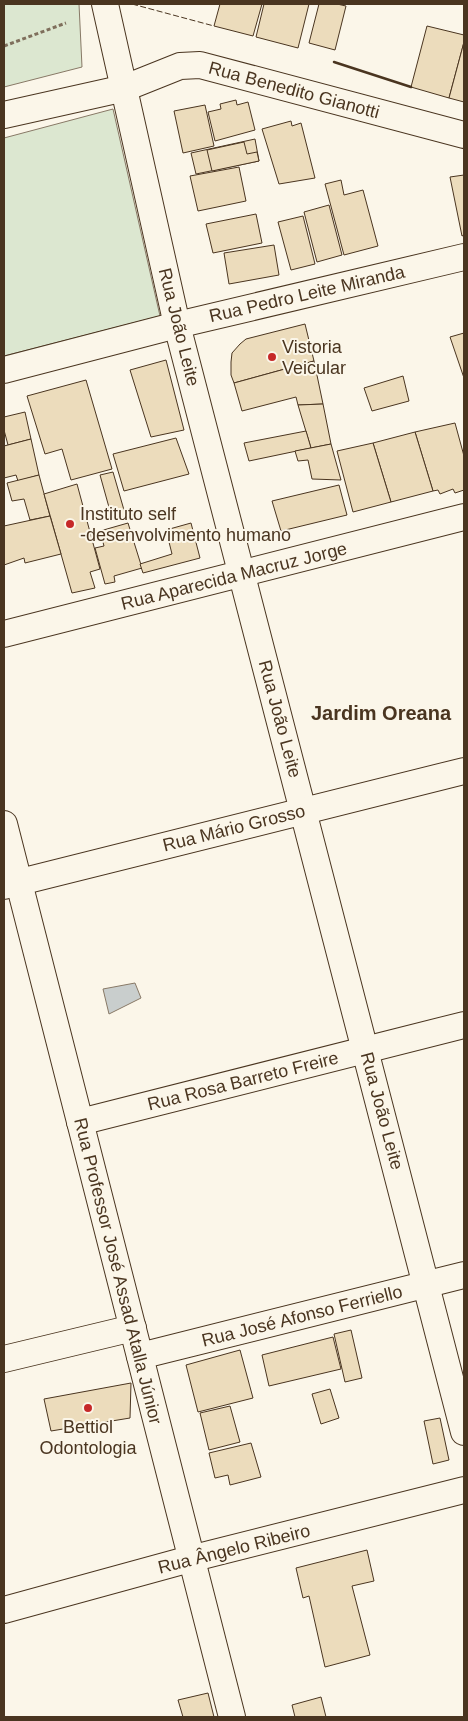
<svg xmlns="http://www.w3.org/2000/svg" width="468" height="1721" font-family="Helvetica,sans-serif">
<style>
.green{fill:#dce7d0;stroke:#887966}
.water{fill:#c9cecd;stroke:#887966}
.building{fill:#ecdcbc;stroke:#4a3520}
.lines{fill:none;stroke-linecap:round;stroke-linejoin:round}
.minor-casing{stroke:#4a3520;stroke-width:28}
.path{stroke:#7f6f5c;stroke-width:3;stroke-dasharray:4 2.5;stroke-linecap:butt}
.minor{stroke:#fbf6e9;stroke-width:26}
.fence{stroke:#4a3520;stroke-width:1;stroke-dasharray:6 2.5;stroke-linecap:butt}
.wall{stroke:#4a3520;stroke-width:2.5}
.poi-dot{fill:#c62828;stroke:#fbf6e9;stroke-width:2}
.labels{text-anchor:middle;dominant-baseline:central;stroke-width:4;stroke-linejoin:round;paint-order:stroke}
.street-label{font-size:18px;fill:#4a3520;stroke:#fbf6e9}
.poi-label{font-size:18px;fill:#4a3520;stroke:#fbf6e9;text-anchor:start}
.quarter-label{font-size:20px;font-weight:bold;fill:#4a3520;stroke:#fbf6e9}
</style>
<rect width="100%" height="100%" fill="#fbf6e9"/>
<g class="green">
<polygon points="4,4 79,4 82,67 4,87"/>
<polygon points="113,109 160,316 4,356 4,138"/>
</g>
<polygon class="water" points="135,983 141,998 109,1014 103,989"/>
<g class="building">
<polygon points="220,4 262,4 253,36 214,26"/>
<polygon points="264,4 309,4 298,48 256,37"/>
<polygon points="319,4 337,4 346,6 335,50 309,43"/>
<polygon points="427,26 464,35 464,42 449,98 411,87"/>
<polygon points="464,42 464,102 449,98"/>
<polygon points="236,100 237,105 248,102 255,130 215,141 208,112 221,109 220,104"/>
<polygon points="205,105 214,146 183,153 174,111"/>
<polygon points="291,121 292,126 301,123 315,178 279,184 262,129"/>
<polygon points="255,139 259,161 196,174 191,153"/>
<polygon points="244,142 247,154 257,152 259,161 212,171 207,150"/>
<polygon points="239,167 246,201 198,211 190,176"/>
<polygon points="464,175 464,235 462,236 450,177"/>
<polygon points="341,180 344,195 363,190 378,246 344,255 325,184"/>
<polygon points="329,205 342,255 317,262 304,212"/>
<polygon points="256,214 262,243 213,253 206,224"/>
<polygon points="303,216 315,264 291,270 278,222"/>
<polygon points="274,245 279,275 229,284 224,253"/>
<polygon points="305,324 314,361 234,383 231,375 231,362 232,353 240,344 246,339"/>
<polygon points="464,333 464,378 450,337"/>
<polygon points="166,360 184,430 151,437 130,370"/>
<polygon points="314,361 323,404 298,405 296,397 242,411 234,383"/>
<polygon points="403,376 409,401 372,411 364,388"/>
<polygon points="86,380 112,469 71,480 62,449 45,454 27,396"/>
<polygon points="323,404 331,444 311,448 298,405"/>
<polygon points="25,412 31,439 8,445 4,430 4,417"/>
<polygon points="455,423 464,456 464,490 455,493 453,489 440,494 438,490 433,491 415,432"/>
<polygon points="306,431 311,448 249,461 244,443"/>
<polygon points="415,432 433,491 391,502 373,443"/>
<polygon points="176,438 189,474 124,491 113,454"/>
<polygon points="31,439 39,475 18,481 16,475 4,478 4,446"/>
<polygon points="373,443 391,502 353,512 337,451"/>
<polygon points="331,444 341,480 312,479 308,460 298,461 295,451"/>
<polygon points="113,472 126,517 112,518 100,475"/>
<polygon points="39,475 50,516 30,520 24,499 12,501 7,483"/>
<polygon points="77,484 100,569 90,572 95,588 72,593 44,494"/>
<polygon points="339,485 347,515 281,531 272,501"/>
<polygon points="50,516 61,554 25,563 24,558 4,565 4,526"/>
<polygon points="128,523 142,568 114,576 115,582 105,584 95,548 104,546 100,531"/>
<polygon points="191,523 200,558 143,573 140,564 172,554 166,530"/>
<polygon points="351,1330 362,1378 345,1382 334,1334"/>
<polygon points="333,1337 341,1369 269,1386 262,1355"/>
<polygon points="240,1350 253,1398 198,1412 186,1365"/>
<polygon points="131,1383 130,1418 51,1431 44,1399"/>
<polygon points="330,1389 339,1418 321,1424 312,1394"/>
<polygon points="230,1406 240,1442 209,1450 200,1413"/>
<polygon points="440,1418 449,1460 433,1464 424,1421"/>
<polygon points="251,1443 261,1477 230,1485 228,1475 215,1478 209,1453"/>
<polygon points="367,1550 374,1581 352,1586 370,1655 325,1667 309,1596 303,1598 296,1568"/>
<polygon points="208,1693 214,1717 183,1717 178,1700"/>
<polygon points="321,1697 326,1717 295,1717 292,1705"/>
</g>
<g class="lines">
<defs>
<g id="minor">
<polyline points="105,4 177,325 464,1432"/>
<polyline points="4,115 125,88 180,66 200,65 464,135"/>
<polyline points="4,370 177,325 464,257"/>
<polyline points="4,634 464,517"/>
<polyline points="4,824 232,1717"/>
<polyline points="4,886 464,771"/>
<polyline points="80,1122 464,1025"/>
<polyline points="140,1356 464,1275"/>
<polyline points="4,1359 133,1328"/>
<polyline points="4,1610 190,1559 464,1490"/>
</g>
</defs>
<use href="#minor" class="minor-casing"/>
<polyline class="path" points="4,46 66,23"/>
<use href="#minor" class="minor"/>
<polyline class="fence" points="132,4 214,26"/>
<polyline class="wall" points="334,62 411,87"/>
</g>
<g class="poi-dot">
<circle cx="272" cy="357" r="5"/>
<circle cx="70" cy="524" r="5"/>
<circle cx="88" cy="1408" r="5"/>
</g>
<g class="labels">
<g class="street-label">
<text transform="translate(294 90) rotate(15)">Rua Benedito Gianotti</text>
<text transform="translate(307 294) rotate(-13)">Rua Pedro Leite Miranda</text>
<text transform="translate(179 327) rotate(76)">Rua João Leite</text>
<text transform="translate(234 576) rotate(-14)">Rua Aparecida Macruz Jorge</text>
<text transform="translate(280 719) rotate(75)">Rua João Leite</text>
<text transform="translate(234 828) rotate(-14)">Rua Mário Grosso</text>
<text transform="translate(243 1081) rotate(-14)">Rua Rosa Barreto Freire</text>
<text transform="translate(382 1111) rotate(75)">Rua João Leite</text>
<text transform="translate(118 1271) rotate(76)">Rua Professor José Assad Atalla Júnior</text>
<text transform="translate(302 1316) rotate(-14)">Rua José Afonso Ferriello</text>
<text transform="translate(234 1549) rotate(-14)">Rua Ângelo Ribeiro</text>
</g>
<g class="poi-label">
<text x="282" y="347">Vistoria<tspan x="282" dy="21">Veicular</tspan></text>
<text x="80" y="514">Instituto self<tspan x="80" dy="21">-desenvolvimento humano</tspan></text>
<text x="88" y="1427" text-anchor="middle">Bettiol<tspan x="88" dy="21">Odontologia</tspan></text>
</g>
<g class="quarter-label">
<text x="381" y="713">Jardim Oreana</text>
</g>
</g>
<rect width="468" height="1721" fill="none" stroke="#4a3520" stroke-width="10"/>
</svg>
